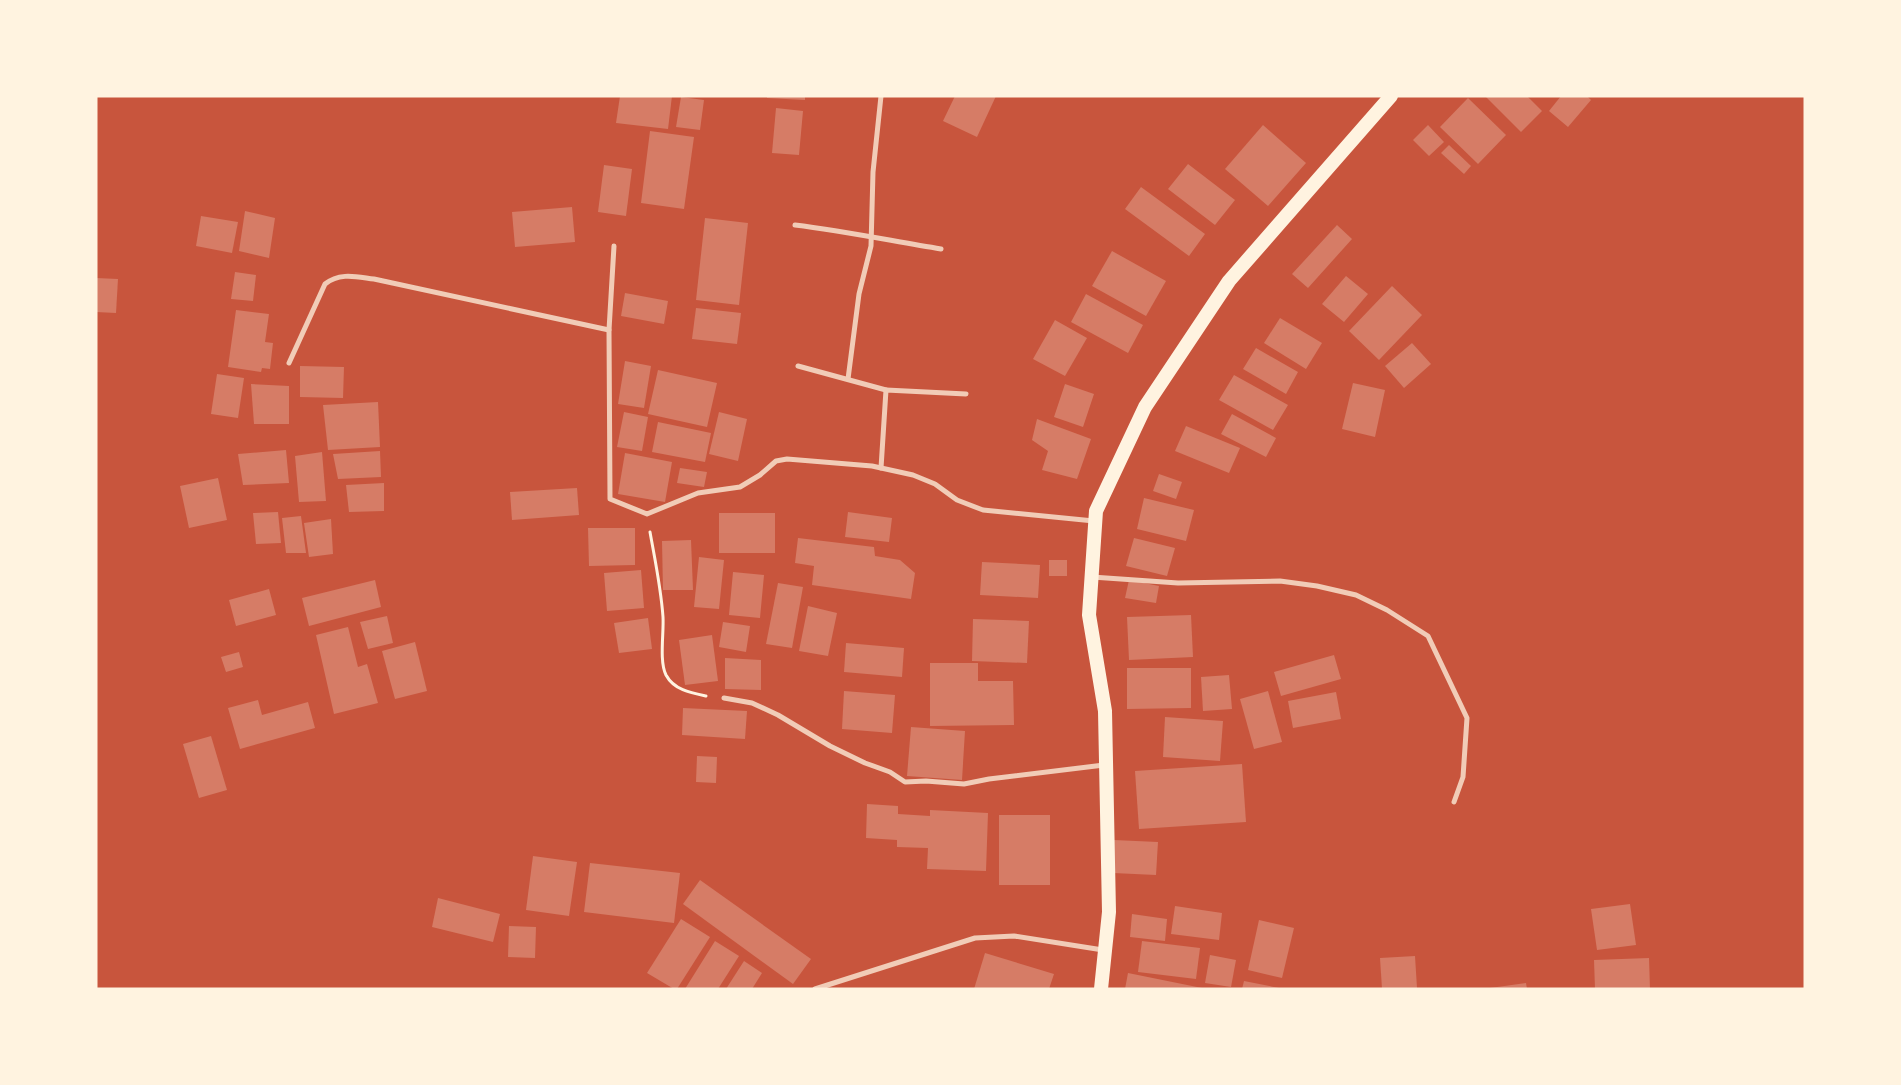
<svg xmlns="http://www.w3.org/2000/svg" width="1901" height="1085" font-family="Barlow,sans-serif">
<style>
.building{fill:#d67c66}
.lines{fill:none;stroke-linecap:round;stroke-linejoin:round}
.path{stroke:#fff3e0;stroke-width:3}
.minor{stroke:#f1ccb7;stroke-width:5}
.trunk{stroke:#fff3e0;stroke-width:14}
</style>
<rect width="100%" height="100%" fill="#c8553d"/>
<g class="building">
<polygon points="620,96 672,96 668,129 616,123"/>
<polygon points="767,96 805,96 805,100 767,98"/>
<polygon points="955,96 996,96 977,137 943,121"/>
<polygon points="1485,96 1527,96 1542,111 1521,132"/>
<polygon points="1561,96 1587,96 1591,100 1568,127 1549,111"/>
<polygon points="681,97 704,100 700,130 676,127"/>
<polygon points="1468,98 1506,135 1478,164 1440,127"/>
<polygon points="776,108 803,111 799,155 772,153"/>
<polygon points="1263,125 1306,163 1268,206 1225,169"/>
<polygon points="1428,125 1444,142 1429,156 1413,140"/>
<polygon points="650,131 694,137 684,209 641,203"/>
<polygon points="1449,145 1471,166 1464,174 1441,153"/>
<polygon points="1188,164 1235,200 1215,225 1168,189"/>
<polygon points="604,165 632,169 626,216 598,212"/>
<polygon points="1141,187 1205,234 1189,256 1125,209"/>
<polygon points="572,207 575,242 515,247 512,212"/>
<polygon points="245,211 275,218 269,258 239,251"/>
<polygon points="201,216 238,222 232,253 196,246"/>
<polygon points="705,218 748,223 739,305 696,300"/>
<polygon points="1337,225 1352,239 1308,288 1292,274"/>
<polygon points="1112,251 1166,281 1146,316 1092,286"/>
<polygon points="235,272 256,275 253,301 231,299"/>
<polygon points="1346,276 1368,294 1344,322 1322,304"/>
<polygon points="96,278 118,279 116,313 96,312"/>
<polygon points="1392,286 1422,315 1379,360 1349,331"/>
<polygon points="625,293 668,301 664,324 621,316"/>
<polygon points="1086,294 1143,325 1128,353 1071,322"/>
<polygon points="696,308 741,313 737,344 692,339"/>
<polygon points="236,310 269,314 265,342 273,343 270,369 262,368 261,372 228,367"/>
<polygon points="1280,318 1322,343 1306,369 1264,343"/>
<polygon points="1055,320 1087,338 1065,376 1033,359"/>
<polygon points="1412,343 1431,364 1404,388 1385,366"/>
<polygon points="1256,348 1298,372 1286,394 1243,369"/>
<polygon points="625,361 651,366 644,408 618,404"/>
<polygon points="300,366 344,367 343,398 300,397"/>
<polygon points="658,370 717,383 707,427 648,414"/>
<polygon points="217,374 244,378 238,418 211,414"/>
<polygon points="1234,375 1288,405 1273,430 1219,400"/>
<polygon points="1353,383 1385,390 1375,437 1342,429"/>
<polygon points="251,384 289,386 289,424 254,424"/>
<polygon points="1065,384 1094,394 1083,427 1054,417"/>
<polygon points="378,402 380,447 328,450 323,405"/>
<polygon points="624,412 648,417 642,451 617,447"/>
<polygon points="719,412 747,419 738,461 709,454"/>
<polygon points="1232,414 1276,438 1266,457 1221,434"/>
<polygon points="1037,419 1091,439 1077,479 1042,470 1048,451 1032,440"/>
<polygon points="658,422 711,433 705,462 652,452"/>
<polygon points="1186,426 1240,448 1229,473 1175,451"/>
<polygon points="286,450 289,483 243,485 238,454"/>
<polygon points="380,451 381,477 338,479 333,454"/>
<polygon points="322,452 326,501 299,502 295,456"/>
<polygon points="625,453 672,462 665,502 618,494"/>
<polygon points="680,468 707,472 704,487 677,483"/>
<polygon points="1159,474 1182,482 1176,499 1153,491"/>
<polygon points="218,478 227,520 189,528 180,486"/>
<polygon points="384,483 384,511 349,512 346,485"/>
<polygon points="577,488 579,515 512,520 510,492"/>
<polygon points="1144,498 1194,510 1186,541 1137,529"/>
<polygon points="278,512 281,543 256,544 253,513"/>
<polygon points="848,512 892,518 889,542 845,537"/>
<rect x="719" y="513" width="56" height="40"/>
<polygon points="301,516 306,553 286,553 282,518"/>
<polygon points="331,519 333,554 309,557 304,523"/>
<polygon points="588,528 635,528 635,565 589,566"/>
<polygon points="798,538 874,547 875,556 900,560 915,573 911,599 812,585 814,566 795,563"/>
<polygon points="1134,538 1175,548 1167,576 1126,566"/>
<polygon points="691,540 693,590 663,590 662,541"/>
<polygon points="699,557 724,560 719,609 694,607"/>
<rect x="1049" y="560" width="18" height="16"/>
<polygon points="982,562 1040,565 1038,598 980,595"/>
<polygon points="641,570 644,608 607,611 604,573"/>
<polygon points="733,572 764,575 760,618 729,615"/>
<polygon points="375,580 381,607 309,626 302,598"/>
<polygon points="1129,580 1159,586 1156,603 1125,598"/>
<polygon points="778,583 803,587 792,648 766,644"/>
<polygon points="269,589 276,615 236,626 229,600"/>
<polygon points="808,606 837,613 828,656 799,651"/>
<polygon points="1191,615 1193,657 1129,660 1127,617"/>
<polygon points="387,616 393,643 368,649 360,622"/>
<polygon points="648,618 652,649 619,653 614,623"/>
<polygon points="973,619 1029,621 1027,663 972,661"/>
<polygon points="723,622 750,626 746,652 719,647"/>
<polygon points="348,627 358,667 367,664 378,703 334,714 316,635"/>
<polygon points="712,635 718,681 685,685 679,640"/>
<polygon points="415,642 427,691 395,699 382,651"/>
<polygon points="846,643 904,648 902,677 844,672"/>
<polygon points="239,652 243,667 226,672 221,657"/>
<polygon points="1334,655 1341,679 1281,696 1274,672"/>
<polygon points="725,658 761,660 761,690 725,689"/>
<polygon points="930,663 978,663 978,681 1013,681 1014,725 930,726"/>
<polygon points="1127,668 1191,668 1191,708 1127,709"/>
<polygon points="1229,675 1232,709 1203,711 1201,677"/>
<polygon points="844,691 895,695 892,733 842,729"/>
<polygon points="1268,691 1282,742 1254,749 1240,699"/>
<polygon points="1336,692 1341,719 1293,728 1288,701"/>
<polygon points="258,700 262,715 308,702 315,728 240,749 228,708"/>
<polygon points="683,708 747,711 745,739 682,735"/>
<polygon points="1165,717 1223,721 1220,761 1163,757"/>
<polygon points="911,727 965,731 962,780 907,776"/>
<polygon points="211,736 227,790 199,798 183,744"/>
<polygon points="697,756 717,757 716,783 696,782"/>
<polygon points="1242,764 1246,822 1139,829 1135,771"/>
<polygon points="867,804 898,806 898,814 930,816 930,810 988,813 986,871 927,869 928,848 897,847 897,840 866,838"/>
<rect x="999" y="815" width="51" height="70"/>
<polygon points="1114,840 1158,842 1156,875 1113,873"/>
<polygon points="533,856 577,862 569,916 526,910"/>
<polygon points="590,863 680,873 674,923 584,912"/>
<polygon points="700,880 811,959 793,984 683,904"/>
<polygon points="438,898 500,914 493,942 432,927"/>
<polygon points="1630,904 1636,945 1597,950 1591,909"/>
<polygon points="1175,906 1222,913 1219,940 1171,934"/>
<polygon points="1132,914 1167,919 1165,941 1130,937"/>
<polygon points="681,919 710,937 677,989 674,989 647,973"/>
<polygon points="1259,920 1294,928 1282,978 1248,970"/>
<polygon points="509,926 536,927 535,958 508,957"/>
<polygon points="715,941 739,956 718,989 685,989"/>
<polygon points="1142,941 1200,948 1196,979 1138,972"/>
<polygon points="985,953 1054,974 1049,989 974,989"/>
<polygon points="1210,955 1236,960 1231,987 1205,983"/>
<polygon points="1415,956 1417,988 1382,989 1380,958"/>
<polygon points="1649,958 1650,989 1595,989 1594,960"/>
<polygon points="744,961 762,973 752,989 726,989"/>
<polygon points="1128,973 1202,988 1202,989 1125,989"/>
<polygon points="1244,981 1279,988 1279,989 1242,989"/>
<polygon points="1526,983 1527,989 1490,989 1490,988"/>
</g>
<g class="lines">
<path class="path" d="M650,532C655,560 661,588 663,617C664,633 659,661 666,675C674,690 691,693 706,696"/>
<g class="minor">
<path d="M795,225C844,231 892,241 941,249"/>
<polyline points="614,246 609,330 610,499 647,514 698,493 740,487 760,475 776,461 787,459 872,466 913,475 935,484 957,500 983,510 1094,521"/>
<path d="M289,363L325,284C340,272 357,277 374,279L609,330"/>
<polyline points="798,366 886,390"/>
<polyline points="848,379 859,294 871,246 873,172 881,96"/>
<polyline points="881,468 886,390 966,394"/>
<polyline points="1092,577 1178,583 1280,581 1317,586 1356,595 1387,610 1428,636 1467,718 1463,777 1454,802"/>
<polyline points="724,698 752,703 778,715 830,746 865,763 890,772 905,782 926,781 964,784 989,779 1104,765"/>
<polyline points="815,989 975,938 1014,936 1103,950"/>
</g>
<polyline class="trunk" points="1101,989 1109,912 1105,711 1089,615 1096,511 1145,407 1229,281 1391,96"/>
</g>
<rect width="1901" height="1085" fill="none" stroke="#fff3e0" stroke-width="195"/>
</svg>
